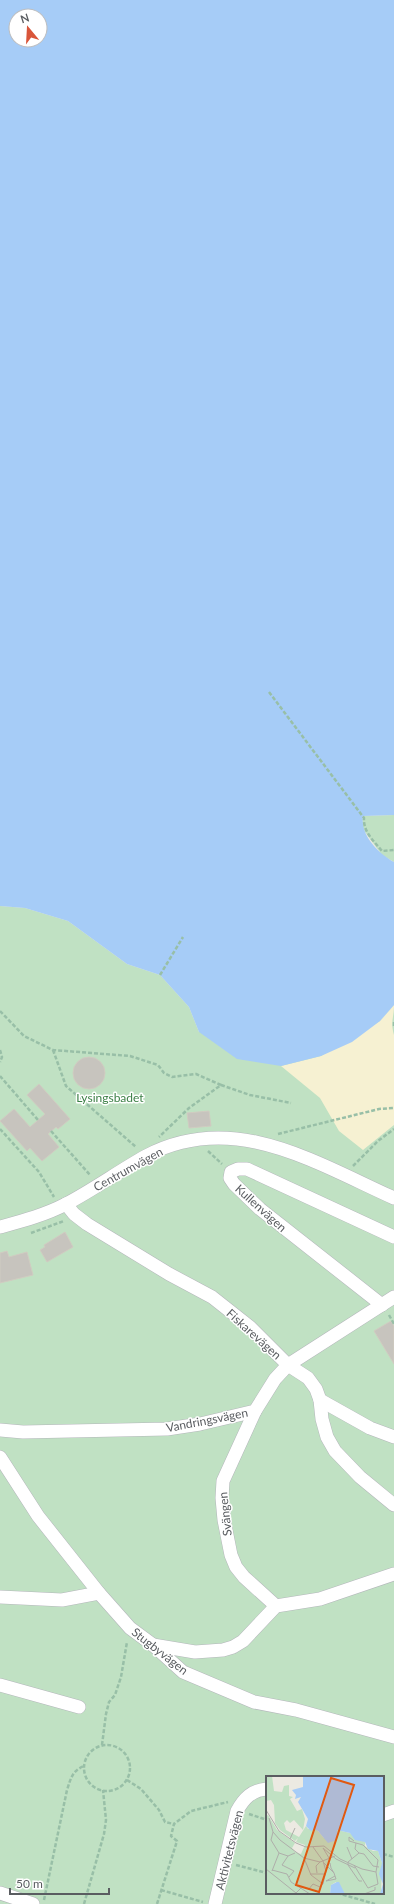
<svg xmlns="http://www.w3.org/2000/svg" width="394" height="1904" font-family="Lato,sans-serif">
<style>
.green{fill:#c0e1c3;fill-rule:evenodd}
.sand{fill:#f6f1d2}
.water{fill:#a6ccf7;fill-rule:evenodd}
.building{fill:#c7c4be;stroke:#d0ccc1}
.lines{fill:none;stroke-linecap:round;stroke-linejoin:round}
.minor-casing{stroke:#b4b7bb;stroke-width:14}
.path{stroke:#98bfa7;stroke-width:2.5;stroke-dasharray:4 2;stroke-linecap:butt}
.minor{stroke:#fff;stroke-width:13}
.labels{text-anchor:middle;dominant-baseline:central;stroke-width:3;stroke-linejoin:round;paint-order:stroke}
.park-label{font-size:12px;fill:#3b7f45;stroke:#fff}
.street-label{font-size:12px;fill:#5a5d61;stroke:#fff}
.inset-river{fill:none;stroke:#a6ccf7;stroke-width:2}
.inset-road{fill:none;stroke:#aeaeaa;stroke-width:1}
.view{fill:#e15910;fill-opacity:0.15;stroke:#e15910;stroke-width:2}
.inset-edge{fill:none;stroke:#5a5d61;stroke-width:2}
</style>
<rect width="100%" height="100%" fill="#eceae2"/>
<g class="green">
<polygon points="394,815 394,862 382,855 365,832 362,826 363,816"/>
<path d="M0,906L25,908L68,921L127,964L160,975L189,1007L199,1032L380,1021L394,1005V1904H0ZM267,1777H383V1893H267Z"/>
</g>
<path class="sand" d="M394,1005C394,1019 390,1021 394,1035V1125L363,1150L339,1131L320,1098L281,1066L321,1056L380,1021Z"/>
<path class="water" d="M0,0H394V815L363,816C360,835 378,853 394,862V1005L380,1021L352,1042L321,1056L281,1066L237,1059L199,1032L189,1007L160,975L127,964L68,921L25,908L0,906ZM16,16H40V40H16Z"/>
<g class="building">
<circle cx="89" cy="1073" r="16"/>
<polygon points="39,1084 70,1119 58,1129 56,1127 48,1134 59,1147 42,1161 30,1148 27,1151 0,1121 14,1109 30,1127 45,1114 27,1095"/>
<polygon points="209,1111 211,1126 189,1128 187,1113"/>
<polygon points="65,1232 73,1247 47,1262 40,1250 45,1247 44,1245"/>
<polygon points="7,1251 9,1257 27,1252 33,1275 0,1283 0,1253"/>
<polygon points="391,1321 394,1326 394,1364 374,1331"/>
</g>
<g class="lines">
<defs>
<g id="minor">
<polyline points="66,1204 74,1214 87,1224 169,1274 212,1297 250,1327 288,1365 308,1378 316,1389 320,1400 322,1419 327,1437 335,1451 360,1477 394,1505"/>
<path d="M0,1227C22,1221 45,1215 66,1204C93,1190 119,1171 146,1156C233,1110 314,1162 394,1198"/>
<polyline points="382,1305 260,1209 234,1184 230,1178 231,1172 238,1169 247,1169 394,1237"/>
<polyline points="320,1400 370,1428 394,1437"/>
<polyline points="255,1411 223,1481 222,1498 224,1520 231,1555 236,1567 244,1577 276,1606"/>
<polyline points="0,1430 23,1432 167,1429 200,1424 255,1411 275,1379 288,1365 394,1297"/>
<polyline points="0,1457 38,1516 99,1593 130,1628 153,1645 183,1672 254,1702 296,1710 394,1737"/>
<polyline points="0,1597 62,1600 99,1593"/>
<polyline points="153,1645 195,1652 223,1650 233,1647 243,1641 276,1606 320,1599 394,1574"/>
<polyline points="0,1685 79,1707"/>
<polyline points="383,1815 394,1811"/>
<polyline points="0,1893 33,1904"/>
<path d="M215,1904L237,1811C244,1798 252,1790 267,1789"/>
</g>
</defs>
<use href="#minor" class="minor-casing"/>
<g class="path">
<path d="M269,692L364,818C363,832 374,841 382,851L394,850"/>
<polyline points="160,975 183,937"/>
<polyline points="0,1011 24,1036 53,1050 130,1056 158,1065 164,1073 172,1077 196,1074 221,1085 189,1108 159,1137"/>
<polyline points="394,1022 394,1026"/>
<polyline points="0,1050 2,1057 0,1062"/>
<polyline points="53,1050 66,1086 136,1147"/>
<polyline points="0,1076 38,1120"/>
<polyline points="221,1085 250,1095 291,1103"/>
<polyline points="0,1129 39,1172 54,1197"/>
<polyline points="51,1131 90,1175"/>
<polyline points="278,1134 379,1109 394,1108"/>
<polyline points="208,1151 222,1164"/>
<polyline points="353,1166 378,1141 394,1129"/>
<polyline points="31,1233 64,1221"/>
<polyline points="389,1315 394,1324"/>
<circle cx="107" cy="1768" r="23"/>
<polyline points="102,1745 106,1714 109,1702 115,1695 121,1677 127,1642"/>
<polyline points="127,1780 141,1789 159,1810 165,1822 174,1824"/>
<polyline points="249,1814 267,1820"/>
<polyline points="383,1854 394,1857"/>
<polyline points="236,1865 267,1873"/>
<polyline points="161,1890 203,1902"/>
<polyline points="337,1893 375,1904"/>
<path d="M44,1900L67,1790C71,1778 72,1771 84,1766"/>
<polyline points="84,1904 104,1834 106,1820 103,1790"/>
<polyline points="157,1904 177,1841 171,1836 174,1824 191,1811 228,1802"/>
</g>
<use href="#minor" class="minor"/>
</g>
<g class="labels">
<g class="park-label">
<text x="110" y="1097">Lysingsbadet</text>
</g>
<g class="street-label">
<text transform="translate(128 1169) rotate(-29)">Centrumvägen</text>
<text transform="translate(261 1208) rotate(42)">Kullenvägen</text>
<text transform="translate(254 1334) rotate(42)">Fiskarevägen</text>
<text transform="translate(207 1420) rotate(-11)">Vandringsvägen</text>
<text transform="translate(225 1514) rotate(-96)">Svängen</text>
<text transform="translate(160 1651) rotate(38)">Stugbyvägen</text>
<text transform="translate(229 1850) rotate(-76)">Aktivitetsvägen</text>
</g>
</g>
<g transform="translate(266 1776)">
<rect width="118" height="118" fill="#eceae2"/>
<path d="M0,0H6L8,15L16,16L18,10L23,9V20L27,21L24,23L31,35L36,33L39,43L37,54L28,44L24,47L21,44L18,47L20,54L33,61L40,50L42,53H50L58,62L71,61V54L84,57L99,66V70L107,75H112L116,87L115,118H79L70,106L65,109L64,118H0V40L2,39L11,54L29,67L26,72L29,76L35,78L39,69L30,66L32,62L29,65L14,54L9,47L8,29L5,24L0,25Z" fill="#c0e1c3"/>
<path d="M37,0H118V118H114L117,108L113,98L116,87L112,75L102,73L99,66L89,64L84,57L71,54V64L62,67L52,55L48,53L45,55L40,50L42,43L32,26L35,21L29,23L30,19L26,14L37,11ZM71,106H73L79,118H64L65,109Z" fill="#a6ccf7"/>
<path class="inset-river" d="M118,4L113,73L118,77M115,62L118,37"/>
<path class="inset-road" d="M0,34L13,55L30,67L40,71L58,70L74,83L96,93L110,96M3,42L7,56L14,64L38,82L54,86L69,80M7,56L5,64L13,77M24,63L29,52M88,65L83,61V65L90,67M47,71L57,85L60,95L57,108M81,71L86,83M93,77L98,78L107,90L113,91M22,80L16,89L28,95L23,101M38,82L45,99L57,108M63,82L57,72L70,83L89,92M58,87L68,97M64,87L65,92L68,97L70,103L60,105L69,100M88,89L102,112L112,108L110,96M0,93L30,117L35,112M6,94L21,98L25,106L44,118M6,95L13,77L22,80L29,77M51,97L50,90L54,86M44,98H60M96,105H93L82,89V86L93,77L89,73L90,67L97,69L112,84L110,96M42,114L47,108L54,111L57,108M98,118L109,114V111"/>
<path class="view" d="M65,2L88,9L53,116L30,109Z"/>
<rect width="118" height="118" class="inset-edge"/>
</g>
<g transform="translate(28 28) rotate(342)"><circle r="19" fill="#ffffff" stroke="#bdbec0"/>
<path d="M0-3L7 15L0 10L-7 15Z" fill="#d9553a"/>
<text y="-6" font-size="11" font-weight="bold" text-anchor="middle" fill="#5a5d61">N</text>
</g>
<path d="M10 1888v6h99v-6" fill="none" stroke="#5a5d61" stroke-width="2"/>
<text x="16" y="1888" font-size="12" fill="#5a5d61" stroke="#ffffff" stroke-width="3" paint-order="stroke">50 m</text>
</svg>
